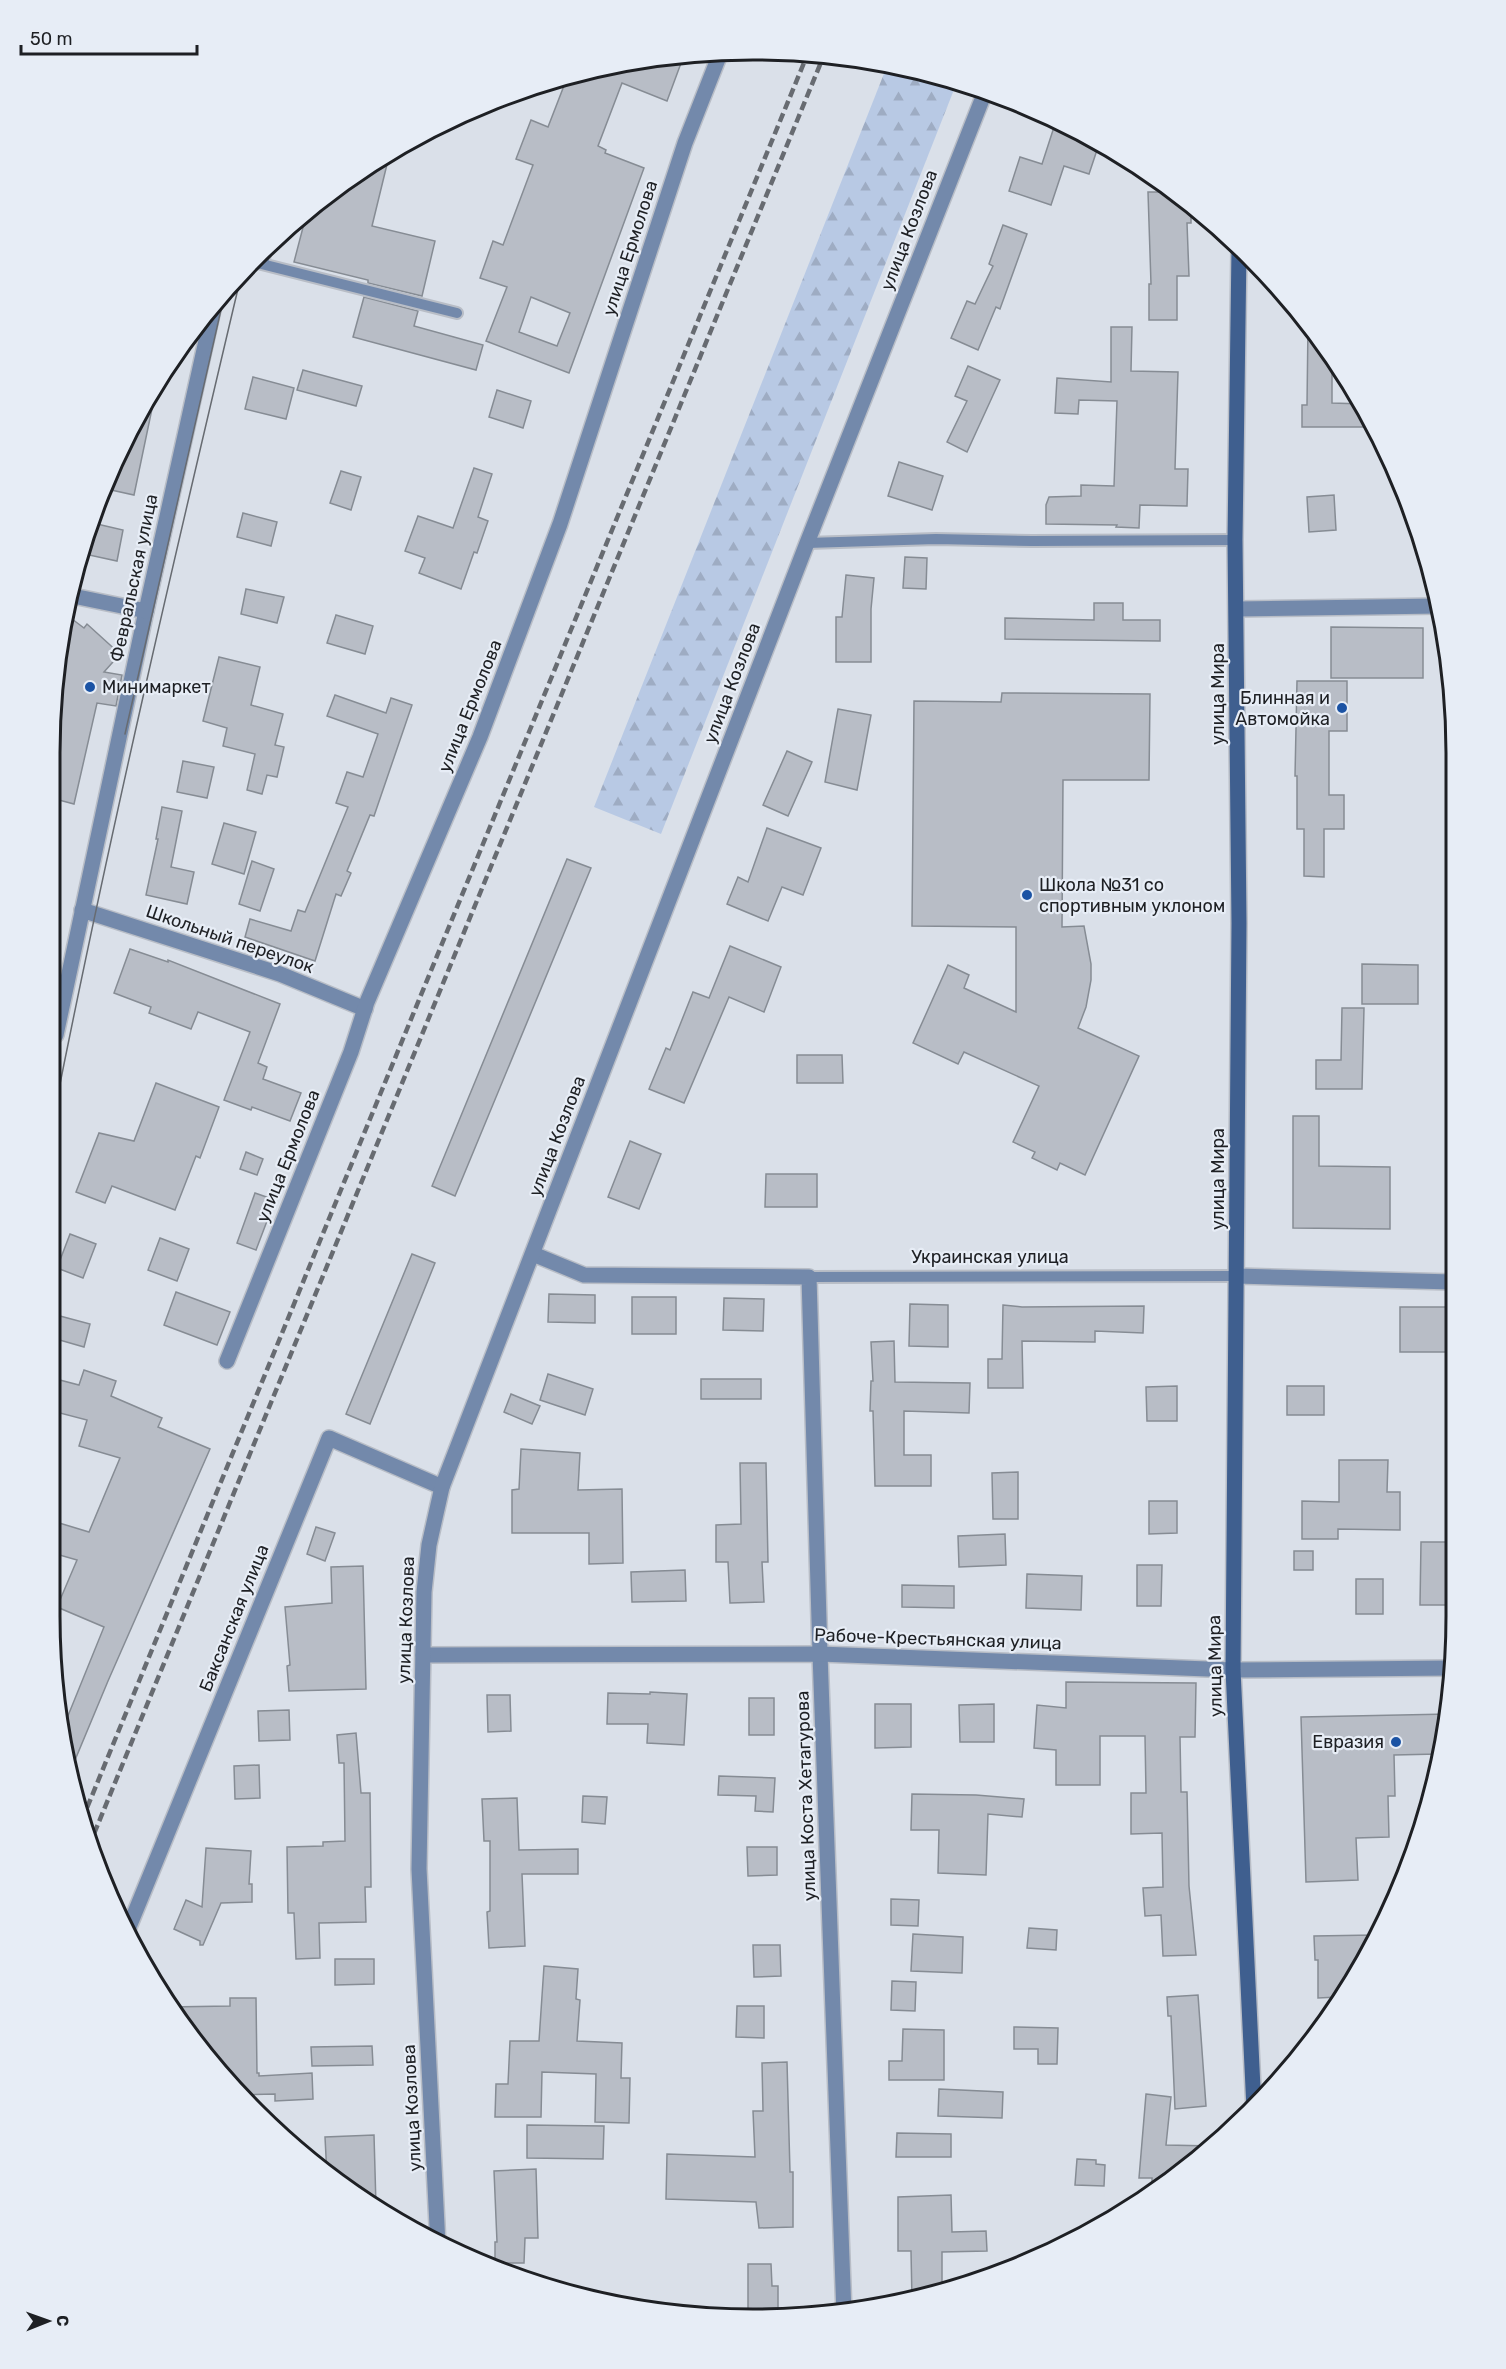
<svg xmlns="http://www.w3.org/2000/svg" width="1506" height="2369" font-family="Rubik,sans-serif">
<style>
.forest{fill:url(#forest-firs)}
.building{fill:#b8bdc6;stroke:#868c94;stroke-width:1.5;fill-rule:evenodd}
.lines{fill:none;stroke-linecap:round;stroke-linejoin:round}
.service-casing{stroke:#b8bdc6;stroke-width:14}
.minor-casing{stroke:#b8bdc6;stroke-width:18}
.tertiary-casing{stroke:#b8bdc6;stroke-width:18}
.secondary-casing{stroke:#b8bdc6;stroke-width:18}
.service{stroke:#7389ab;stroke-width:10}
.minor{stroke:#7389ab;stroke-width:15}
.tertiary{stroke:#7389ab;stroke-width:15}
.secondary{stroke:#3f5f8f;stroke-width:15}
.tram{stroke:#676b71;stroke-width:1.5}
.rail{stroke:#676b71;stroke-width:4.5;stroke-dasharray:9 4.5;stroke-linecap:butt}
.poi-dot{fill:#1b53a4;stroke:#e7edf6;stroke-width:2}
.labels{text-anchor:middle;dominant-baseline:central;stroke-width:4.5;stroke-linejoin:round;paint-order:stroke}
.street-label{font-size:18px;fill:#1e2024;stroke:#e7edf6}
.poi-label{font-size:18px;fill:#1e2024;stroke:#e7edf6;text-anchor:start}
.rim{fill:none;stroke:#1e2024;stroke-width:3}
</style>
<defs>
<pattern id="forest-firs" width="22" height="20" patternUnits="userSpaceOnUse" patternTransform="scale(1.5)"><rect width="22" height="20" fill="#b8c9e4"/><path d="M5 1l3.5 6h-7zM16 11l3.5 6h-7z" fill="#9eacc3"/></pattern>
</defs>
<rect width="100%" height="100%" fill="#dae0e9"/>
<polygon class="forest" points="887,66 935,74 957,82 661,834 594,807"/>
<g class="building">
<path d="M663,55H684L667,101L622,83L598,146L606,150L605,153L644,168L569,373L486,341L507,287L480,278L493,241L503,245L533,165L516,159L531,120L548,127L567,78ZM531,297L570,313L557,346L519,332Z"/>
<polygon points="1055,124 1080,132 1099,144 1089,174 1064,166 1051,205 1009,191 1020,157 1042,164"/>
<polygon points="390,152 372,226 435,241 422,296 368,283 368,280 294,262 307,212"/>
<polygon points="1148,192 1176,192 1191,204 1191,223 1187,223 1189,276 1177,276 1177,320 1149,320 1149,284 1151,284"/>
<polygon points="1003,225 1027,234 1000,309 996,307 978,350 951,338 967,301 975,304 993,266 989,264"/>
<polygon points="364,297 418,311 414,326 483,345 476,370 353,337"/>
<polygon points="1308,325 1332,359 1332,403 1363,404 1373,427 1302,427 1302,405 1307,405"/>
<polygon points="1111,327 1132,327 1131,371 1178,372 1175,469 1188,469 1187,506 1140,505 1139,528 1116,527 1117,525 1046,524 1046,505 1049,497 1081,496 1081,485 1114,486 1117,401 1079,400 1078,414 1055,413 1057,378 1111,382"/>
<polygon points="968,366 1000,380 967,452 947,442 967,401 955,396"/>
<polygon points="303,370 362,386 356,406 297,390"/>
<polygon points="253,377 294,388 286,419 245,409"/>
<polygon points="497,390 531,401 523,428 489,417"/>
<polygon points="150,403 153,404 134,495 102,488"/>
<polygon points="899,462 943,476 932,510 888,496"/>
<polygon points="474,468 492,474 478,517 488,521 477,553 474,552 461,589 419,573 425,558 405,551 418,516 453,528"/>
<polygon points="341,471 361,477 351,510 330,503"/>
<polygon points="1334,495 1336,530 1309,532 1307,497"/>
<polygon points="243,513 277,522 271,546 237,537"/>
<polygon points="97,524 123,530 117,561 89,555"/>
<polygon points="905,557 927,558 926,589 903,588"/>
<polygon points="846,575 874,578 871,609 871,662 836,662 836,617 842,617"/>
<polygon points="246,589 284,597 277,623 241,614"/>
<polygon points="1094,603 1123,603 1123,620 1160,620 1160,641 1005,639 1005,618 1094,620"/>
<polygon points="336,615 373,626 365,654 327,643"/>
<polygon points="68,616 84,628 87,624 120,654 104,672 122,675 116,706 97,703 74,804 55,799 55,755 59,738 55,738 55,662"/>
<polygon points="1331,627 1423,628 1423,678 1331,678"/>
<polygon points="219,657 260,667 251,705 283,714 275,745 284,747 277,777 267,775 262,794 247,790 255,754 223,746 227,728 203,721"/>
<polygon points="1297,681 1347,681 1347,731 1329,731 1329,795 1344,795 1344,829 1324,829 1324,877 1304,876 1304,829 1297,829 1297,776 1295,776"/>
<polygon points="1002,693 1150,694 1149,780 1063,780 1062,927 1084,926 1091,964 1091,980 1086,1007 1078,1028 1139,1056 1085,1175 1060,1163 1057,1170 1032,1158 1035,1152 1013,1142 1039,1086 964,1052 958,1064 913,1043 948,965 969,975 964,988 1016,1012 1016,927 912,926 914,701 1001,702"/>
<polygon points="335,695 386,713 391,698 412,705 374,816 370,815 347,871 351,873 341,896 336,894 315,961 245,937 250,919 291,931 298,910 305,912 348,807 336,803 347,772 363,777 378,734 327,716"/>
<polygon points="838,709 871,715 857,790 825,782"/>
<polygon points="787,751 812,762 788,816 763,805"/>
<polygon points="183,761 214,767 207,798 177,792"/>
<polygon points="162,807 182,811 171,867 194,872 187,904 146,895 158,839 156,839"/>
<polygon points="224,823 256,832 244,874 212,864"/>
<polygon points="767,828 821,848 803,895 782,887 768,921 727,904 738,877 748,882"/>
<polygon points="567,859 591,868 455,1196 432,1186"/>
<polygon points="252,861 274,869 260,911 239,904"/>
<polygon points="730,946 781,967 764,1012 729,997 684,1103 649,1089 666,1048 670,1050 693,992 709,998"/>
<polygon points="130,949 168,962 168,960 280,1004 258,1063 267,1067 263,1079 301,1093 290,1121 252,1107 251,1110 224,1100 250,1032 198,1012 191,1029 149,1013 151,1007 114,993"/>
<polygon points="1362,964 1418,965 1418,1004 1362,1004"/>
<polygon points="1342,1008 1364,1008 1362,1089 1316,1089 1316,1060 1341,1060"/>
<polygon points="797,1055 842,1055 843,1083 797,1083"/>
<polygon points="156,1083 219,1107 200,1158 196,1156 175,1210 112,1186 105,1203 76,1192 99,1133 134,1141"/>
<polygon points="1293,1116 1319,1116 1319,1166 1390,1167 1390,1229 1293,1228"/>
<polygon points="630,1141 661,1154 639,1209 608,1197"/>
<polygon points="246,1152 263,1159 257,1175 240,1169"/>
<polygon points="766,1174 817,1174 817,1207 765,1207"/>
<polygon points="255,1193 275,1200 256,1250 237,1243"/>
<polygon points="70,1234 96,1244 83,1278 57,1268"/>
<polygon points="160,1238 189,1249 177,1281 148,1270"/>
<polygon points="412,1254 435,1263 370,1424 346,1414"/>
<polygon points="176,1292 230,1312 217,1345 164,1325"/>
<polygon points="549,1294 595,1295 595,1323 548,1322"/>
<rect x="632" y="1297" width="44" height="37"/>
<polygon points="724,1298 764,1299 763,1331 723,1330"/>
<polygon points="910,1304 948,1305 948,1347 909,1346"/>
<polygon points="1003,1305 1022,1307 1144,1306 1143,1333 1095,1331 1095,1342 1022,1341 1023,1388 988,1388 988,1359 1002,1359"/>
<rect x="1400" y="1307" width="52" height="45"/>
<polygon points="60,1316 90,1324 84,1347 56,1339"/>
<polygon points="894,1341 895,1382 970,1383 969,1413 904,1411 904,1455 931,1455 931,1486 875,1486 873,1411 870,1411 871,1381 873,1381 871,1342"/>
<polygon points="84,1370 116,1381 111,1396 162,1418 158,1427 210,1449 108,1681 70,1772 61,1733 104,1627 57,1607 77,1560 56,1554 56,1522 89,1532 120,1458 79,1446 87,1420 56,1412 56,1379 79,1385"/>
<polygon points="548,1374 593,1389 585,1415 540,1400"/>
<rect x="701" y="1379" width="60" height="20"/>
<polygon points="1177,1386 1177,1421 1147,1421 1146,1387"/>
<rect x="1287" y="1386" width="37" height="29"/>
<polygon points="511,1394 540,1406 532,1424 504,1412"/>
<polygon points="521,1449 580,1453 578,1490 622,1489 623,1563 589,1564 589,1533 512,1533 512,1490 519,1489"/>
<polygon points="1339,1460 1388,1460 1387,1492 1400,1492 1400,1530 1338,1529 1338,1539 1302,1539 1302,1501 1339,1502"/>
<polygon points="740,1463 766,1463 768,1562 762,1562 764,1602 730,1603 728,1562 716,1562 716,1525 741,1524"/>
<polygon points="1018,1472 1018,1519 993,1519 992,1473"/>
<polygon points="1149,1501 1177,1501 1177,1533 1149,1534"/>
<polygon points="316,1527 335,1533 325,1561 307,1554"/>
<polygon points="1005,1534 1006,1565 959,1567 958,1536"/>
<polygon points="1421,1542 1447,1542 1447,1605 1420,1605"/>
<rect x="1294" y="1551" width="19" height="19"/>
<polygon points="1137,1565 1162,1565 1161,1606 1137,1606"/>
<polygon points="363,1566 366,1689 289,1691 287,1666 290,1665 285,1607 332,1603 331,1567"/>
<polygon points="685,1570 686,1601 632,1602 631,1572"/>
<polygon points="1027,1574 1082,1576 1081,1610 1026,1608"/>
<rect x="1356" y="1579" width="27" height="35"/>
<polygon points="902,1585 954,1586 954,1608 902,1607"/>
<polygon points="1066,1682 1196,1683 1195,1737 1180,1737 1181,1792 1187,1792 1189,1886 1196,1955 1163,1956 1161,1915 1145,1916 1143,1888 1163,1887 1162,1833 1131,1834 1131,1793 1146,1793 1145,1736 1100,1736 1100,1785 1056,1785 1056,1750 1034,1748 1037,1705 1066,1708"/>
<polygon points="650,1692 687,1694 684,1745 647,1743 648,1724 607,1724 608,1693 650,1694"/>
<polygon points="487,1695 510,1695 511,1731 488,1732"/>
<rect x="749" y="1698" width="25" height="37"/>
<polygon points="875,1704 911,1704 911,1747 875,1748"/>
<polygon points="994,1704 994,1742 960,1742 959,1705"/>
<polygon points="289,1710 290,1740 259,1741 258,1711"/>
<polygon points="1449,1714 1438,1754 1394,1755 1395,1796 1388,1796 1389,1837 1356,1838 1358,1880 1306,1882 1301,1717"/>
<polygon points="356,1733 361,1793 370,1793 371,1887 365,1887 366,1922 319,1923 320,1958 296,1959 294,1913 288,1913 287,1847 323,1846 323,1842 345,1841 344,1763 339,1763 337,1735"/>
<polygon points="259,1765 260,1798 235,1799 234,1766"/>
<polygon points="719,1776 775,1778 773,1812 755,1811 756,1796 718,1795"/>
<polygon points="912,1794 976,1795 1024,1799 1022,1817 988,1814 986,1875 938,1873 939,1830 911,1830"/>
<polygon points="583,1796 607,1797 605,1824 582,1822"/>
<polygon points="517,1798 519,1850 578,1849 578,1874 522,1874 525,1946 489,1948 487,1912 490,1911 490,1841 484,1841 482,1799"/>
<polygon points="747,1847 777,1847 777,1875 748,1876"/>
<polygon points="206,1848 251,1851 249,1884 252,1884 252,1902 221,1903 203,1945 200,1945 200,1941 174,1929 186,1900 202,1907"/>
<polygon points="891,1899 919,1900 918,1926 891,1925"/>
<polygon points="1029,1928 1057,1930 1056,1950 1027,1948"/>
<polygon points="913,1934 963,1937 962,1973 911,1971"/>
<polygon points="1374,1935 1338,1997 1318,1998 1318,1960 1315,1960 1314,1936"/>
<polygon points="753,1945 780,1945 781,1976 754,1977"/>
<polygon points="335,1959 374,1959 374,1984 335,1985"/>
<polygon points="544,1966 578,1969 576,1999 580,2000 577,2041 622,2043 621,2078 630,2078 629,2123 595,2122 596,2074 542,2072 541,2117 495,2117 496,2084 508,2084 510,2041 539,2041"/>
<polygon points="892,1981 916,1982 915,2011 891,2010"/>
<polygon points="1198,1995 1206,2106 1175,2109 1171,2016 1168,2016 1167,1997"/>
<polygon points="230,1998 256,1998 257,2073 259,2073 259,2076 312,2073 313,2099 275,2101 275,2094 241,2095 168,2007 230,2006"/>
<polygon points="737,2006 764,2006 764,2038 736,2037"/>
<polygon points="1014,2027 1058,2028 1057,2064 1038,2064 1038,2049 1014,2049"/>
<polygon points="903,2029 944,2030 944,2080 889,2080 889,2061 902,2061"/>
<polygon points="372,2046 373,2065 312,2066 311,2047"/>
<polygon points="787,2062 790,2172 793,2172 793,2227 759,2228 756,2202 666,2199 667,2154 755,2157 753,2111 763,2111 762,2063"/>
<polygon points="939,2089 1003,2092 1002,2118 938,2116"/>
<polygon points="1146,2094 1171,2097 1166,2145 1211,2146 1152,2195 1152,2178 1139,2178"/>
<polygon points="527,2125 604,2126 603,2159 527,2158"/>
<polygon points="897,2133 951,2134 951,2157 896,2157"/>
<polygon points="374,2135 376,2206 327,2176 325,2137"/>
<polygon points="1077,2159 1096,2160 1096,2164 1105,2165 1104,2186 1075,2185"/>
<polygon points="536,2169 538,2238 525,2238 524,2263 495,2263 495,2242 497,2242 494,2171"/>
<polygon points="951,2195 952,2232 986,2231 987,2251 942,2252 942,2293 912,2300 911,2251 898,2251 898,2197"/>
<polygon points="748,2264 771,2264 772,2286 778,2286 778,2308 748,2309"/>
</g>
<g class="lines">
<defs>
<g id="service">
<polyline points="254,262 457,313"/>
<polyline points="263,264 266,249"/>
<polyline points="807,543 936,539 1032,541 1235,540"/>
<polyline points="809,1277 1237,1276"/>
</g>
<g id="minor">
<polyline points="1237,609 1438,606"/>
<polyline points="82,910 280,974 365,1009"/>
<polyline points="56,1035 146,611"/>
<polyline points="533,1254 584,1275 809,1277 820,1654 844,2314"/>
<polyline points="227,1361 351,1052 367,1002 480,737 560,524 685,143 720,54"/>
<polyline points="423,1655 820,1654 1233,1670 1451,1668"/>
<polyline points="129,1927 329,1438 442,1487"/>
</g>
<g id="tertiary">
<polyline points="73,596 146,611 214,305"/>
<polyline points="1237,1276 1452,1282"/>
<polyline points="438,2245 419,1869 424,1592 429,1545 442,1487 807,543 985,92"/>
</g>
<polyline id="secondary" points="1239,249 1235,540 1239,923 1233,1670 1254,2109"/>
</defs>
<use href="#service" class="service-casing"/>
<use href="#minor" class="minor-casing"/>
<use href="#tertiary" class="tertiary-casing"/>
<use href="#secondary" class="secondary-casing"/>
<use href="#service" class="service"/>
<use href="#minor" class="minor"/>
<use href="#tertiary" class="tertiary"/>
<use href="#secondary" class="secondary"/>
<g class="tram">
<polyline points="125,734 225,292"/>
<path d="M56,1104C111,827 176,551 241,276"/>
</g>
<g class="rail">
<polyline points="82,1820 808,53"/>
<polyline points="89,1846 824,55"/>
</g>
</g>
<g class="poi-dot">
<circle cx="90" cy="687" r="6"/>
<circle cx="1342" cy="708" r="6"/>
<circle cx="1027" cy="895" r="6"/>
<circle cx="1396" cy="1742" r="6"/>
</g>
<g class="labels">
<g class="street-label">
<text transform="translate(909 230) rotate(-69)">улица Козлова</text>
<text transform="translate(630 248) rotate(-72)">улица Ермолова</text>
<text transform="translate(134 578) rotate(-78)">Февральская улица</text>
<text transform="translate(732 683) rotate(-69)">улица Козлова</text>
<text transform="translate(1218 694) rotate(-90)">улица Мира</text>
<text transform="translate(470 706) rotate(-68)">улица Ермолова</text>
<text transform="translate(230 939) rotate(19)">Школьный переулок</text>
<text transform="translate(557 1136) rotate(-69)">улица Козлова</text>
<text transform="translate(288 1156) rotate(-68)">улица Ермолова</text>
<text transform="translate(1218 1179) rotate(-90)">улица Мира</text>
<text x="990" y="1257">Украинская улица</text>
<text transform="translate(234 1618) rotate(-68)">Баксанская улица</text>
<text transform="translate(406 1620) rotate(-88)">улица Козлова</text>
<text transform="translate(938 1639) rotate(2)">Рабоче-Крестьянская улица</text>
<text transform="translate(1215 1666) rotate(-91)">улица Мира</text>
<text transform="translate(806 1796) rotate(-92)">улица Коста Хетагурова</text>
<text transform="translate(412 2108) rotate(-93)">улица Козлова</text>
</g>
<g class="poi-label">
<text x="102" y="687">Минимаркет</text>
<text x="1330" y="698" text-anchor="end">Блинная и<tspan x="1330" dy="21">Автомойка</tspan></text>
<text x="1039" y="885">Школа №31 со<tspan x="1039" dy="21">спортивным уклоном</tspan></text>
<text x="1384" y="1742" text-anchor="end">Евразия</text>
</g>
</g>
<path d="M0 0H1506V2369H0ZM753 60H753A693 693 0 0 1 1446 753V1616A693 693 0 0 1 753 2309H753A693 693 0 0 1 60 1616V753A693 693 0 0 1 753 60Z" fill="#e7edf6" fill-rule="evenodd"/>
<path class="rim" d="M753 60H753A693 693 0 0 1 1446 753V1616A693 693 0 0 1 753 2309H753A693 693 0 0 1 60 1616V753A693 693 0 0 1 753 60Z"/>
<g transform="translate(48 2321) rotate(89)" stroke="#e7edf6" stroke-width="4.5" paint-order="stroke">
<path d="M0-4.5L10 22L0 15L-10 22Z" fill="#1e2024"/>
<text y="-9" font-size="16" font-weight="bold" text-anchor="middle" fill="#1e2024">С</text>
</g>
<path d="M21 45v9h176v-9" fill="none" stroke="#1e2024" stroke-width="3"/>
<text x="30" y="45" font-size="18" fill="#1e2024" stroke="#e7edf6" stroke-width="4.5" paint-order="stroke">50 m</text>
</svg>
